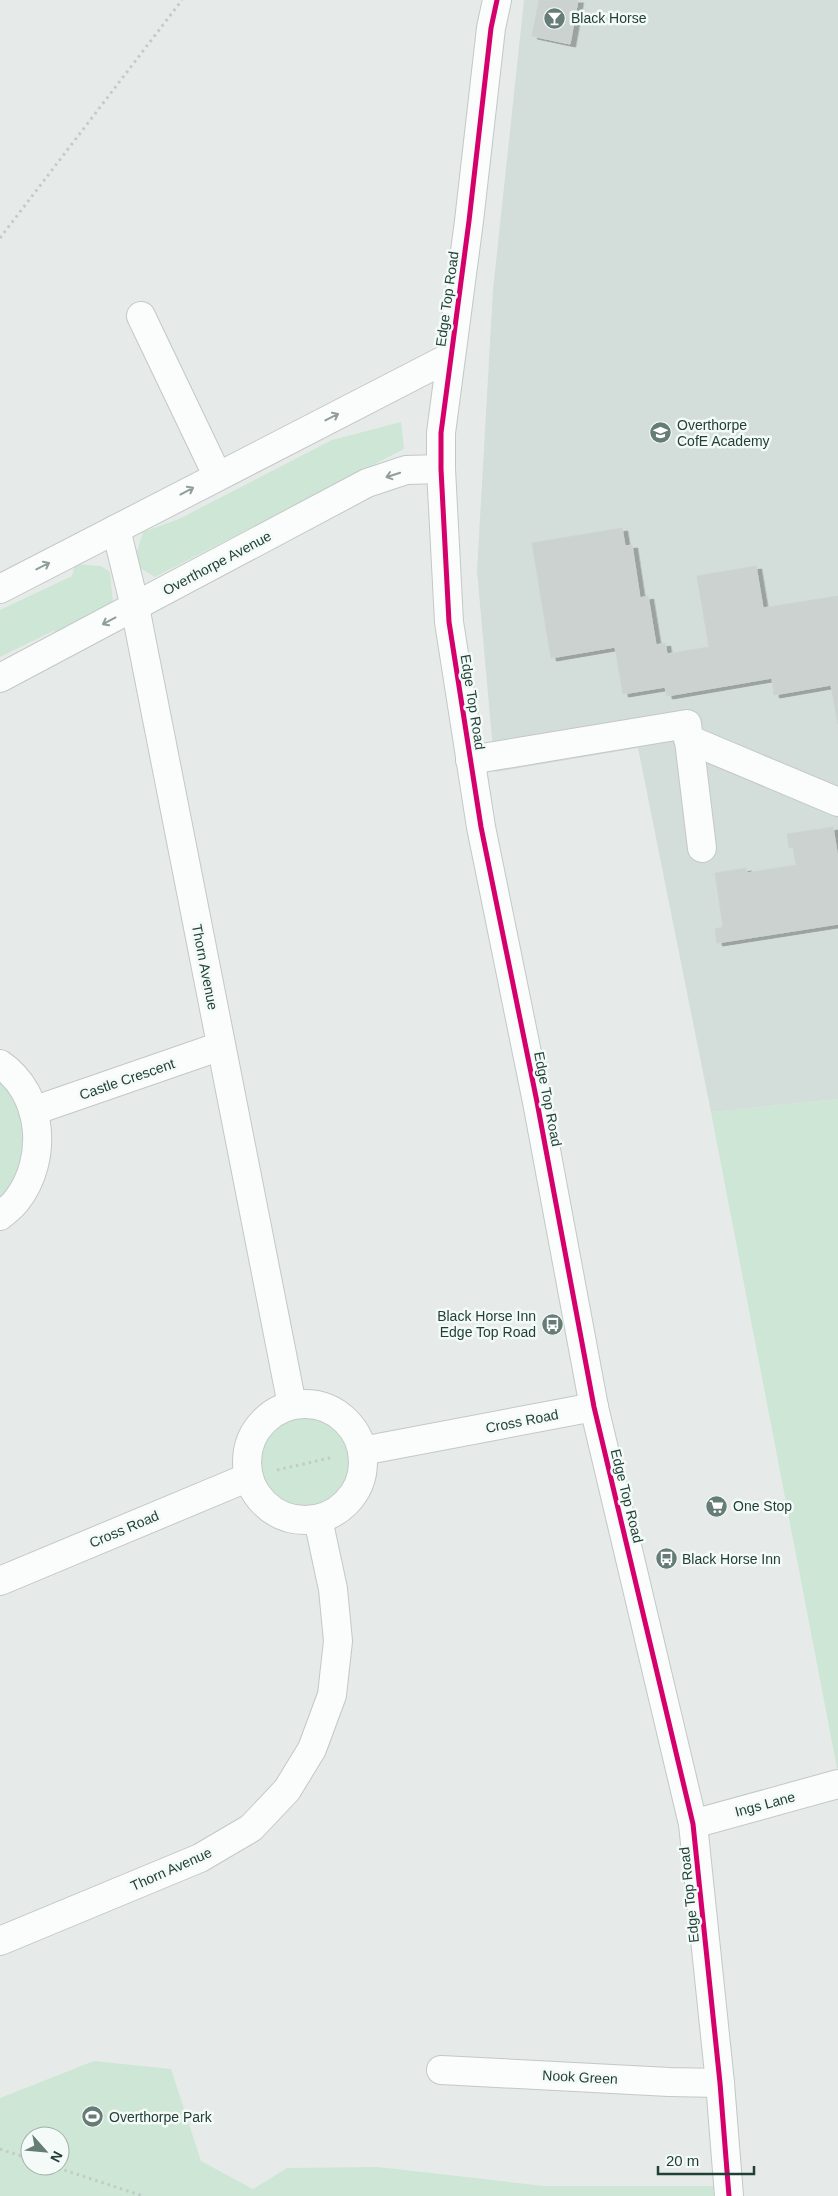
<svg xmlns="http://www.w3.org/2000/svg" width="838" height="2196" font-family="Arial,sans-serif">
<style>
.built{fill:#d3ddd9}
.green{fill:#cee6d5;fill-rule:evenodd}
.building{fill:#ccd2d0;stroke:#ced4d2;filter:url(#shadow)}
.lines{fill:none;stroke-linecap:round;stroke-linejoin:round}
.minor-casing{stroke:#c3c8c6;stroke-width:30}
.path{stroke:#c2cbc8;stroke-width:3;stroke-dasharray:2.5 4;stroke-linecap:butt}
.minor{stroke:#fbfcfc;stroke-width:28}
.cycleway-casing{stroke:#f4faf7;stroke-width:8}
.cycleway{stroke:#d6006c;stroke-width:5}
.oneway{stroke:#8e9e9a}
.labels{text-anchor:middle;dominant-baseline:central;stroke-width:5;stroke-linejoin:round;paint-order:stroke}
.poi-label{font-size:14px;fill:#214138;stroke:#f4faf7;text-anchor:start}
.street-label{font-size:14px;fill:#214138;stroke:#f4faf7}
</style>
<defs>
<filter id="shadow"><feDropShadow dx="5.5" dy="3" stdDeviation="0" flood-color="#0004"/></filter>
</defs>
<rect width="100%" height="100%" fill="#e6ebe9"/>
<polygon class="built" points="524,0 838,0 838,1099 711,1112 638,748 495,772 477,571 493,290"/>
<g class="green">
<polygon points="401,422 404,449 155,577 140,568 136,555 143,532 179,519 332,440"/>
<polygon points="75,564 101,566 110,572 113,602 100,613 63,633 53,631 0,657 0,610 72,576"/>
<polygon points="0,1064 38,1130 0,1216"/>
<polygon points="838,1099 838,1768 837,1768 711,1112"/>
<circle cx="305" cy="1462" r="58"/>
<path d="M94,2061L171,2069L201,2161L253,2189L287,2168L378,2167L544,2186H728L729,2196H0V2098ZM30,2136H60V2166H30Z"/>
</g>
<g class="building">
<polygon points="539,0 578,0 570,44 532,36"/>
<polygon points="622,528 625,546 632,545 640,598 648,596 656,645 665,643 667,654 709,647 697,576 756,566 763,608 838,596 838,724 831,685 774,695 772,678 667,696 665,687 623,694 615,647 551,658 532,543"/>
<polygon points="833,827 838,859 838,924 717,943 715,929 723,927 715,873 746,868 747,873 796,865 793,847 789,848 787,834"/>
</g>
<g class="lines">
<defs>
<g id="minor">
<polyline points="497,0 491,28 469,221 441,433 441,469 449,622 481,827 537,1102 594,1407 693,1824 720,2083 729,2196"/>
<polyline points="141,316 217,475"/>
<polyline points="116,529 135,607 292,1405"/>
<polyline points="0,589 450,357"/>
<polyline points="0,678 367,483 406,470 441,469"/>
<polyline points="688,739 838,802"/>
<polyline points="470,760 687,724 702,848"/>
<path d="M0,1064C44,1094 48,1160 17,1200C13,1206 6,1211 0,1216"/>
<polyline points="33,1111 221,1046"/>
<circle cx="305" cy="1462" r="58"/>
<polyline points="362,1451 594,1407"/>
<polyline points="0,1581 249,1477"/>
<polyline points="693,1824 838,1784"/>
<polyline points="0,1941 200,1858 251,1828 287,1790 312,1749 332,1695 338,1641 333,1589 318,1519"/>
<polyline points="441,2070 669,2082 720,2083"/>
</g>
</defs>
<use href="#minor" class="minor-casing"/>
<g class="path">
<polyline points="0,238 182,0"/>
<polyline points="277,1470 334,1457"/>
<polyline points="0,2149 30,2159"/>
<polyline points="52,2166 143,2196"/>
</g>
<use href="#minor" class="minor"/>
<defs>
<polyline id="cycleway" points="497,0 491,28 469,221 441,433 441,469 449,622 481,827 537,1102 594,1407 693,1824 720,2083 729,2196"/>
</defs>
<use href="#cycleway" class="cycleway-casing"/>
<use href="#cycleway" class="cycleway"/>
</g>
<defs><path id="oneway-shaft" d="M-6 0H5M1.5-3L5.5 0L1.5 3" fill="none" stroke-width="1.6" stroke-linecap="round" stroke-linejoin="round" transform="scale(1.25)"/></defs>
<g class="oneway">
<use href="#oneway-shaft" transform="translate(332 417) rotate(-27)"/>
<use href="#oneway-shaft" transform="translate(393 475) rotate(162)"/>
<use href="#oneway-shaft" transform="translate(187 491) rotate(-28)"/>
<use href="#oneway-shaft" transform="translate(43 566) rotate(-27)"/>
<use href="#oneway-shaft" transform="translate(109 621) rotate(152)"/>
</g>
<defs>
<symbol id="bar-disc" viewBox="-11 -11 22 22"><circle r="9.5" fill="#667c76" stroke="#f4faf7"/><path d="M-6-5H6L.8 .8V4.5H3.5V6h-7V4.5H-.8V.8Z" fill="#fff"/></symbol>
<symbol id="school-disc" viewBox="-11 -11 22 22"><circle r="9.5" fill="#667c76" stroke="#f4faf7"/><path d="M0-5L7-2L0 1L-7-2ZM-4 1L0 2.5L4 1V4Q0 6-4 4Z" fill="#fff"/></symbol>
<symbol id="bus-disc" viewBox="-11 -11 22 22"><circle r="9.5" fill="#667c76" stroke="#f4faf7"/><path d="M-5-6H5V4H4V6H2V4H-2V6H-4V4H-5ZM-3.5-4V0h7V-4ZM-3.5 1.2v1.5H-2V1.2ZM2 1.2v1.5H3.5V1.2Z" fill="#fff"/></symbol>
<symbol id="supermarket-disc" viewBox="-11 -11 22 22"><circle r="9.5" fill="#667c76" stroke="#f4faf7"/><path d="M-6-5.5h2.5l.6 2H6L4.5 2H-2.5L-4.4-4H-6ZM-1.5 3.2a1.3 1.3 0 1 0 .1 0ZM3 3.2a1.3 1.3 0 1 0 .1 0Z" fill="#fff"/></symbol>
<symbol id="stadium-disc" viewBox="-11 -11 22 22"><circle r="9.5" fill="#667c76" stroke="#f4faf7"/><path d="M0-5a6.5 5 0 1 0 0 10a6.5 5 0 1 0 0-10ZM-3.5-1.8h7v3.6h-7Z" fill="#fff"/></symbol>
</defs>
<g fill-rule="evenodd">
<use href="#bar-disc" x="542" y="6" width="25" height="25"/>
<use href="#school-disc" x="648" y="420" width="25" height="25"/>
<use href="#bus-disc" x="540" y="1312" width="25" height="25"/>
<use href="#supermarket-disc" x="704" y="1494" width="25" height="25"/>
<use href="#bus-disc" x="654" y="1546" width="25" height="25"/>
<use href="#stadium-disc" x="80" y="2104" width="25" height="25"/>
</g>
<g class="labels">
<g class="poi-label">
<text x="571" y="18">Black Horse</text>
<text x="677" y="425">Overthorpe<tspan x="677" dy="16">CofE Academy</tspan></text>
<text x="536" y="1316" text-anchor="end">Black Horse Inn<tspan x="536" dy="16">Edge Top Road</tspan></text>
<text x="733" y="1506">One Stop</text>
<text x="682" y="1559">Black Horse Inn</text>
<text x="109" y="2117">Overthorpe Park</text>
</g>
<g class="street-label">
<text transform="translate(447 299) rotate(-82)">Edge Top Road</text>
<text transform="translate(217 563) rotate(-28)">Overthorpe Avenue</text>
<text transform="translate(473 702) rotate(81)">Edge Top Road</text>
<text transform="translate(205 967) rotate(79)">Thorn Avenue</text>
<text transform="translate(127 1079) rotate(-19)">Castle Crescent</text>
<text transform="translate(548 1099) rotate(79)">Edge Top Road</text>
<text transform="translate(522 1421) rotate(-11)">Cross Road</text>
<text transform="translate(627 1496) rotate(76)">Edge Top Road</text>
<text transform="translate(124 1529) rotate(-23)">Cross Road</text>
<text transform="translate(765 1804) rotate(-15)">Ings Lane</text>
<text transform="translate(171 1869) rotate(-24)">Thorn Avenue</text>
<text transform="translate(689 1895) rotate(-96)">Edge Top Road</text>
<text transform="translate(580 2077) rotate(3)">Nook Green</text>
</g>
</g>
<g transform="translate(45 2151) rotate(117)"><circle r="24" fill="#f4faf7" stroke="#a0b0ab"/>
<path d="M0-4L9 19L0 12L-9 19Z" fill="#667c76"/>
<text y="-8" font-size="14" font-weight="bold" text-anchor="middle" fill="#214138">N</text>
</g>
<path d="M658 2166v8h96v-8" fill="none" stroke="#214138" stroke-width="2.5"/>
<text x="666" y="2166" font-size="15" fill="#214138" stroke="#f4faf7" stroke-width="4" paint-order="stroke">20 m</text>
</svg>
